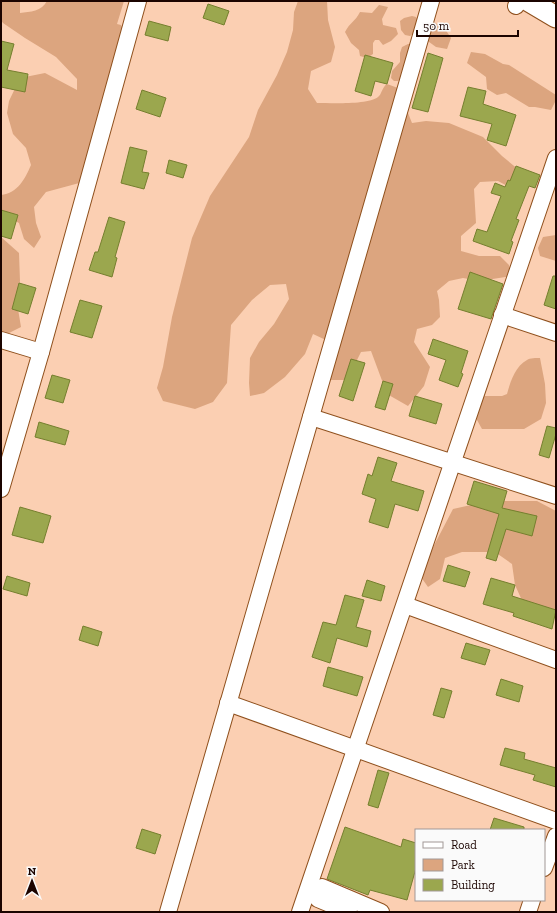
<svg xmlns="http://www.w3.org/2000/svg" width="557" height="913" font-family="'Zilla Slab',serif">
<style>
.green{fill:#dca57f}
.building{fill:#9ba74e;stroke:#757f2e}
.lines{fill:none;stroke-linecap:round;stroke-linejoin:round}
.minor-casing{stroke:#8f501d;stroke-width:18}
.major-casing{stroke:#8f501d;stroke-width:23}
.minor{stroke:#fff;stroke-width:16}
.major{stroke:#fff;stroke-width:21}
</style>
<rect width="100%" height="100%" fill="#fbcfb2"/>
<g class="green">
<path d="M1,1H20V13C30,12 42,11 47,1H124L117,24L121,25L130,44L83,182L46,192L34,207L36,223L41,237L34,248L24,239L19,223L8,217L1,221V195C18,193 25,179 31,165L26,148L13,134L7,113L9,101L20,78L45,73L77,90V79L56,57L25,38L3,23L1,20Z"/>
<path d="M298,1H327L328,20L335,47L331,62L311,71L308,89L317,103C331,103 368,105 378,97C382,94 382,87 387,84L398,88L412,123L426,121L449,123L483,137L502,156L525,175L513,189L498,181L480,182L474,189L476,223L461,236V251L479,256H500L509,265L512,276L480,281L463,278L449,281L437,291L439,300L440,317L432,325L417,329L414,342L430,367L424,386L408,406L387,394L371,351L361,352L347,380H327L328,341L313,334L305,354L285,377L264,393L250,396L249,383L250,358L259,342L274,324L289,299L286,284L270,285L252,300L231,325L227,383L213,402L195,409L163,401L157,388L163,367L172,317L192,238L210,196L249,137L258,110L277,75L287,52L293,30L294,12Z"/>
<path d="M379,5L388,7L382,19L383,25L396,28L398,34L391,41L383,45L379,40H375L373,43V54L367,58L360,56L359,50L351,43L345,32C350,22 355,22 360,12L372,13Z"/>
<polygon points="412,16 416,17 419,22 416,32 410,36 405,35 401,30 400,21 404,18"/>
<polygon points="434,22 445,29 451,38 447,49 436,47 425,39 423,27"/>
<polygon points="408,44 413,44 403,77 398,81 394,81 391,78 392,71 400,62 400,53 402,47"/>
<polygon points="471,52 485,54 503,64 509,65 556,95 556,100 551,110 535,107 529,107 506,93 497,95 487,89 486,77 467,63"/>
<polygon points="556,235 556,261 540,256 538,248 543,237"/>
<polygon points="1,237 19,253 20,281 16,297 21,327 1,337"/>
<path d="M540,358L545,384L546,403L541,419L524,429H482L477,420L475,405L484,396H502L507,394C510,383 515,366 527,360C530,358 536,358 540,358Z"/>
<polygon points="489,501 537,501 556,511 556,614 550,611 525,607 515,585 512,564 495,552 462,552 445,558 440,579 428,587 421,577 429,555 453,509"/>
</g>
<g class="building">
<polygon points="208,4 229,11 224,25 203,18"/>
<polygon points="149,21 171,27 168,41 145,35"/>
<polygon points="1,41 14,44 7,70 28,74 25,92 1,87"/>
<polygon points="428,53 443,58 428,112 412,108"/>
<polygon points="365,55 393,63 387,84 375,81 371,96 355,91"/>
<polygon points="468,87 486,91 483,104 516,115 506,146 487,140 492,124 460,116"/>
<polygon points="142,90 166,98 160,117 136,109"/>
<polygon points="130,147 147,151 142,172 149,173 144,189 121,183"/>
<polygon points="169,160 187,165 183,178 166,173"/>
<polygon points="516,166 540,175 535,188 529,186 516,219 519,220 511,241 513,242 509,254 473,241 477,229 487,232 501,196 491,193 495,183 505,187 508,180 510,181"/>
<polygon points="1,210 18,215 11,239 1,236"/>
<polygon points="109,217 125,222 115,257 117,258 112,277 89,270 95,252 98,252"/>
<polygon points="470,272 503,284 491,319 458,309"/>
<polygon points="553,276 556,276 556,309 544,305"/>
<polygon points="19,283 36,288 28,314 12,309"/>
<polygon points="80,300 102,306 92,338 70,332"/>
<polygon points="433,339 468,351 461,373 463,374 458,387 439,380 446,360 428,354"/>
<polygon points="351,359 365,363 353,401 339,396"/>
<polygon points="52,375 70,380 63,403 45,398"/>
<polygon points="383,381 393,384 385,410 375,407"/>
<polygon points="415,396 442,404 436,424 409,416"/>
<polygon points="39,422 69,431 65,445 35,437"/>
<polygon points="547,426 556,428 556,434 549,458 539,455"/>
<polygon points="378,457 397,463 391,481 424,491 418,511 395,504 388,528 369,522 376,499 362,494 368,474 372,476"/>
<polygon points="474,481 507,491 502,508 537,516 532,536 506,529 496,561 486,558 499,514 467,504"/>
<polygon points="20,507 51,516 43,543 12,535"/>
<polygon points="448,565 470,572 465,587 443,581"/>
<polygon points="7,576 30,583 27,596 3,589"/>
<polygon points="491,578 515,585 512,596 556,610 552,629 513,616 514,613 483,604"/>
<polygon points="367,580 385,586 381,601 362,596"/>
<polygon points="345,595 364,600 356,627 371,631 367,647 337,638 330,663 312,657 323,622 336,625"/>
<polygon points="83,626 102,632 98,646 79,640"/>
<polygon points="466,643 490,650 485,665 461,658"/>
<polygon points="328,667 363,677 357,696 323,686"/>
<polygon points="501,679 523,686 519,702 496,695"/>
<polygon points="441,688 452,691 444,718 433,715"/>
<polygon points="505,748 525,753 524,759 556,768 556,787 533,780 535,775 500,765"/>
<polygon points="378,770 389,773 378,808 368,805"/>
<polygon points="494,818 524,827 524,830 490,830"/>
<polygon points="345,827 401,847 403,839 416,843 416,868 407,900 370,890 368,895 327,879"/>
<polygon points="142,829 161,835 155,854 136,848"/>
</g>
<g class="lines">
<defs>
<g id="minor">
<polyline points="516,6 519,1"/>
<polyline points="502,315 556,333"/>
<polyline points="1,340 41,352"/>
<polyline points="311,417 556,496"/>
<polyline points="1,489 41,352 138,1"/>
<polyline points="405,605 556,660"/>
<polyline points="228,703 556,821"/>
<polyline points="544,868 556,836"/>
<polyline points="315,890 322,887 381,912"/>
<polyline points="315,890 315,895 318,899 349,912"/>
<polyline points="168,912 431,1"/>
<polyline points="300,912 556,158"/>
<polyline points="528,912 532,900"/>
</g>
<polyline id="major" points="529,1 556,17"/>
</defs>
<use href="#minor" class="minor-casing"/>
<use href="#major" class="major-casing"/>
<use href="#minor" class="minor"/>
<use href="#major" class="major"/>
</g>
<rect width="557" height="913" fill="none" stroke="#1b0400" stroke-width="4"/>
<rect x="415" y="829" width="130" height="72" fill="#fafafa" stroke="#a19896"/>
<rect x="423" y="842" width="20" height="6" fill="#ffffff" stroke="#a19896"/>
<text x="451" y="849" font-size="12" fill="#1b0400">Road</text>
<rect x="423" y="859" width="20" height="12" fill="#dca57f" stroke="#a19896"/>
<text x="451" y="869" font-size="12" fill="#1b0400">Park</text>
<rect x="423" y="879" width="20" height="12" fill="#9ba74e" stroke="#a19896"/>
<text x="451" y="889" font-size="12" fill="#1b0400">Building</text>
<g transform="translate(32 881)" stroke="#fafafa" stroke-width="3" paint-order="stroke">
<path d="M0-3L7 15L0 10L-7 15Z" fill="#1b0400"/>
<text y="-6" font-size="11" font-weight="bold" text-anchor="middle" fill="#1b0400">N</text>
</g>
<path d="M417 30v6h101v-6" fill="none" stroke="#1b0400" stroke-width="2"/>
<text x="423" y="30" font-size="12" fill="#1b0400" stroke="#fafafa" stroke-width="3" paint-order="stroke">50 m</text>
</svg>
